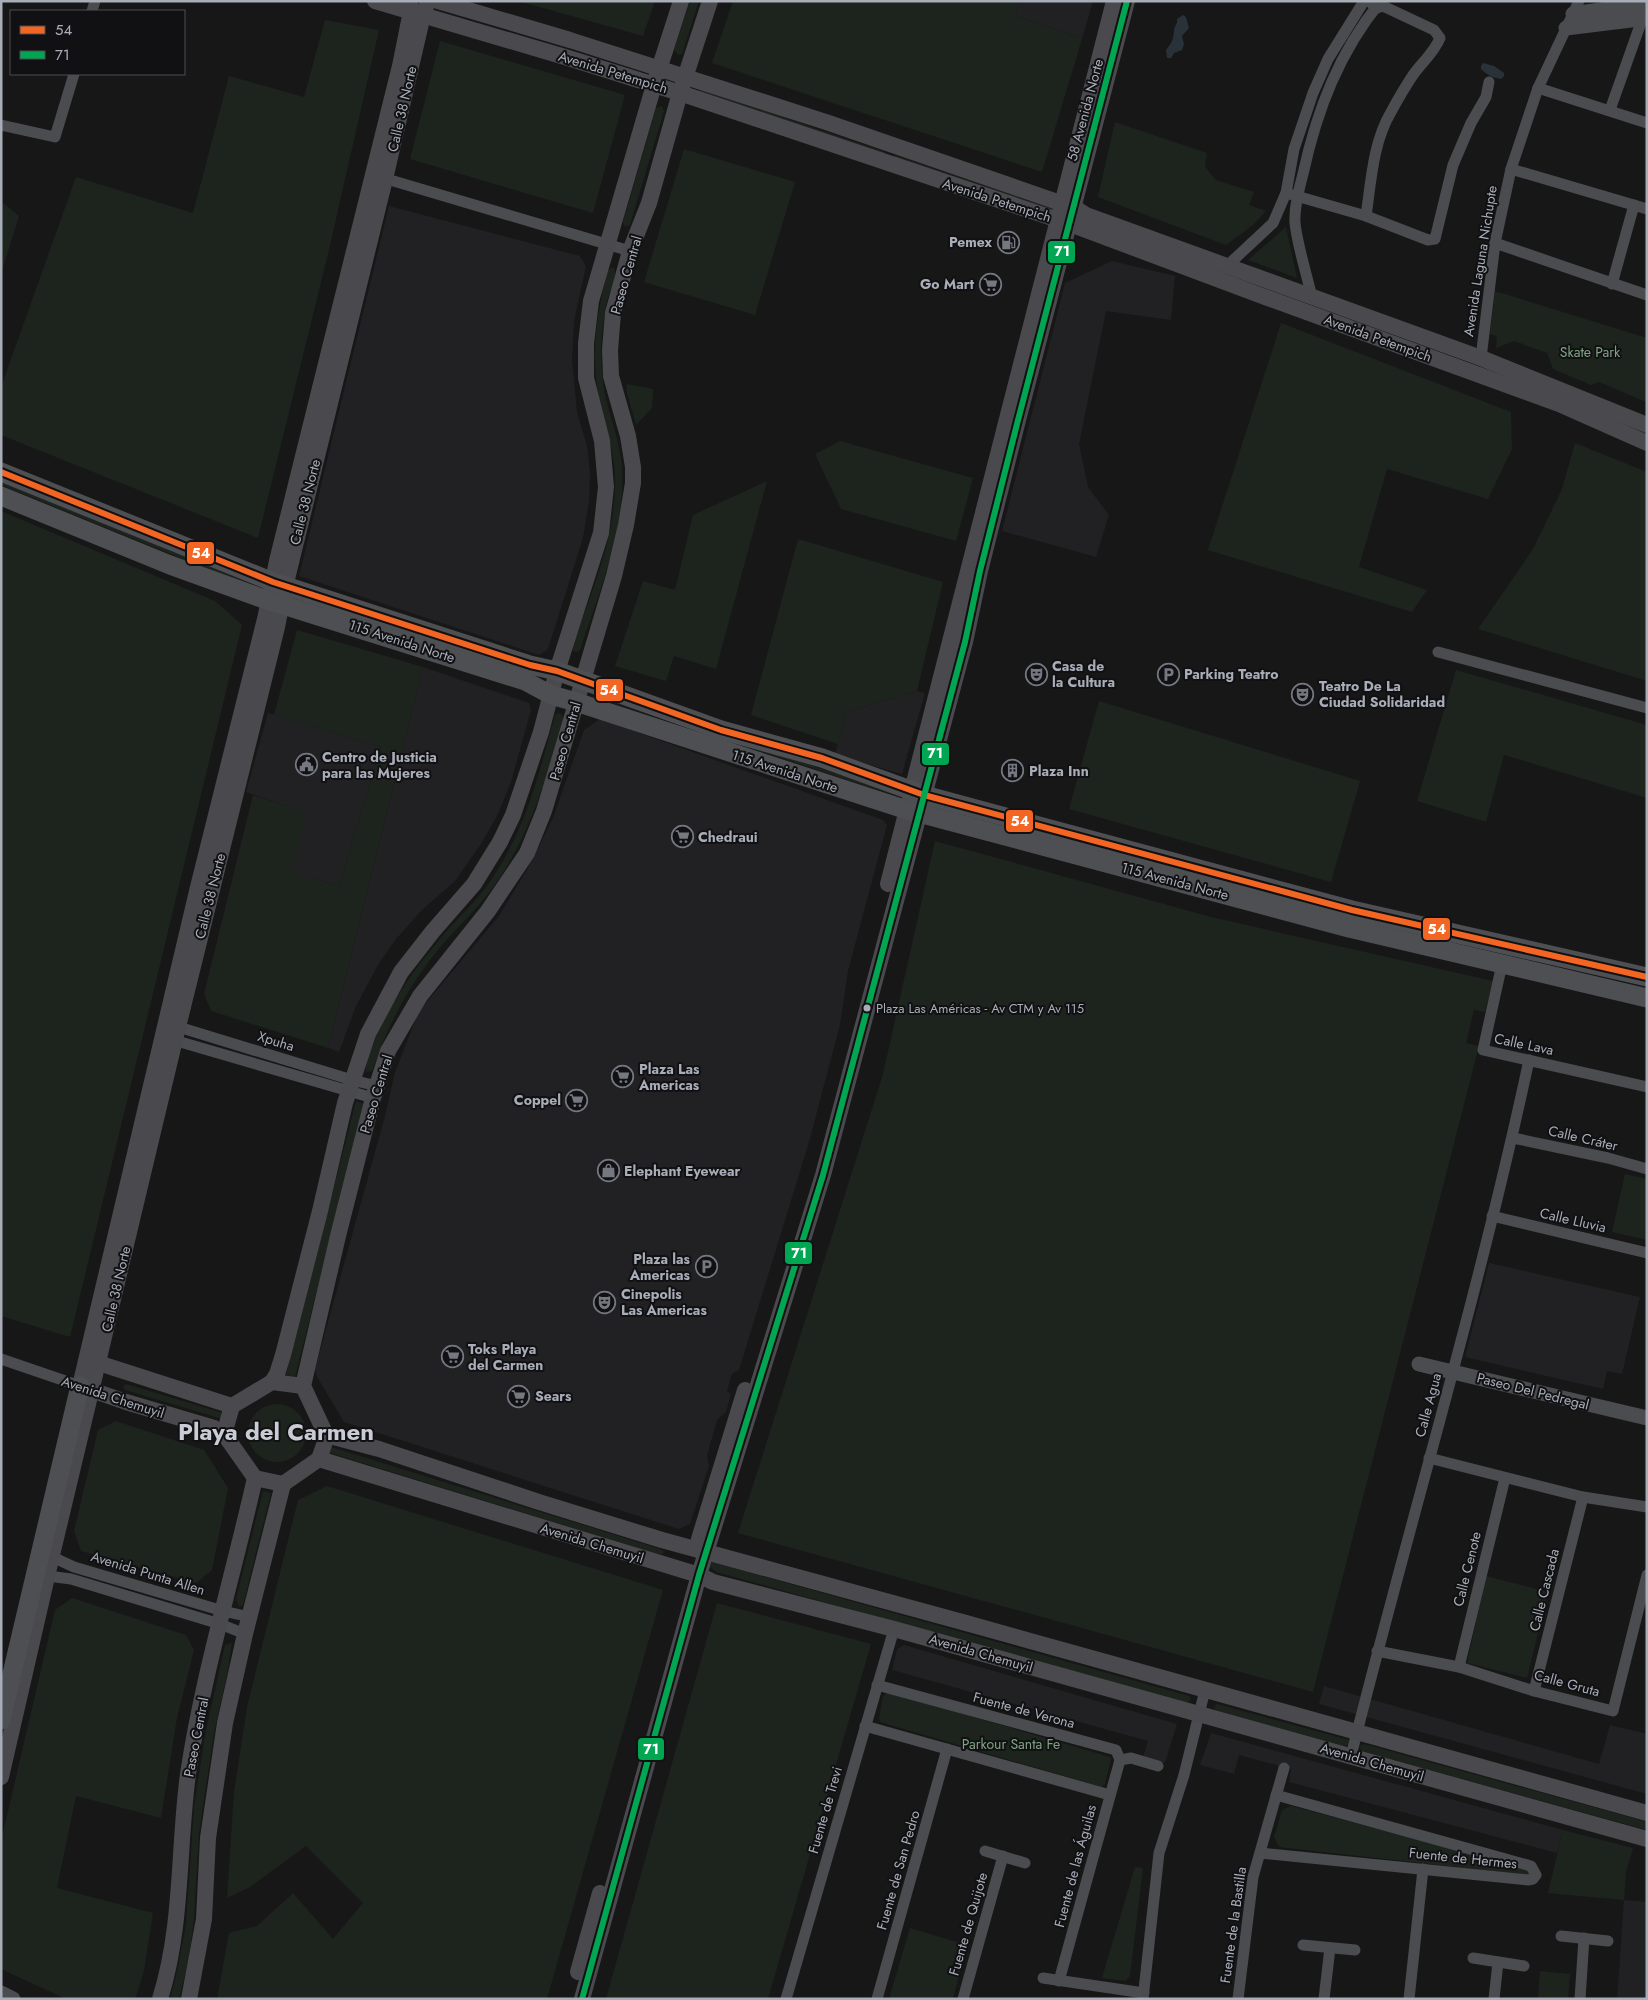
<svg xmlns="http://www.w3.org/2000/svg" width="1648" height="2000" font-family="Jost,sans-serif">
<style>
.built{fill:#212123}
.green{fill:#1d241e}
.water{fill:#2a3239}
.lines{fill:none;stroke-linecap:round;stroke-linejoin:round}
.minor{stroke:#4b4c50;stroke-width:11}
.tertiary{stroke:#4b4c50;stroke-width:15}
.secondary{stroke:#4a4a4e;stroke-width:16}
.primary{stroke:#4d4f52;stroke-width:19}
.bus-1-casing{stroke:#111113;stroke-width:10}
.bus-2-casing{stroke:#111113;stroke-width:10}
.bus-1{stroke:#f26522;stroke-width:6}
.bus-2{stroke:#00a651;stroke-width:6}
.bus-dot{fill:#a8adb8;stroke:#111113;stroke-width:2}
.labels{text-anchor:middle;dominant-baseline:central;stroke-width:4;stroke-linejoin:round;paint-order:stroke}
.bus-label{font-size:13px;fill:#a8adb8;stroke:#111113;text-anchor:start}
.street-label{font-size:14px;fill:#a8adb8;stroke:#111113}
.poi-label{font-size:14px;font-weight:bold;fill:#a8adb8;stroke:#111113;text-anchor:start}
.park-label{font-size:14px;fill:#7fa381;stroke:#111113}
.town-label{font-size:24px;font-weight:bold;fill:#c9ccd4;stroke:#111113}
.line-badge{stroke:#111113;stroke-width:2}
.badge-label{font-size:14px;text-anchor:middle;font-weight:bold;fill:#fff}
</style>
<rect width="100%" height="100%" fill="#171717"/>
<g class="built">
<polygon points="1020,1 1093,1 1082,39 1016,16"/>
<polygon points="389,206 580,256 586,266 574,321 572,359 577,412 587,446 590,472 589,501 583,538 548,649 539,655 299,576"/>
<polygon points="1112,261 1175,276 1171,320 1106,311 1079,444 1088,487 1109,515 1096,557 1002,531 1065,283"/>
<polygon points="423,667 529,703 531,710 511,782 498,814 481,844 455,881 422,910 396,939 378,965 356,1006 339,1052 328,1048"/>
<polygon points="917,691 925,693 902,774 835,755 846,712"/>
<polygon points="268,713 381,747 339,886 290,872 306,813 246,792"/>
<polygon points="600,719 883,820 887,825 848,971 840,1025 809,1142 739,1370 732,1374 727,1391 731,1394 726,1412 717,1420 707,1456 709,1466 690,1524 679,1529 344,1422 317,1377 315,1369 385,1116 395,1072 419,1011 499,916 528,868 553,818 584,730"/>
<polygon points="1489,1263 1640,1297 1622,1374 1607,1371 1603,1389 1465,1357"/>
<polygon points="904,1645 1177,1724 1165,1763 1143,1757 1148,1741 892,1670 897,1649"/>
<polygon points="1324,1686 1599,1764 1610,1725 1647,1734 1647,1794 1319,1704"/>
<polygon points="1211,1733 1563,1830 1557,1853 1289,1782 1291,1769 1239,1755 1234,1774 1200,1765"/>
<polygon points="1624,1900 1647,1902 1647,1999 1617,1999"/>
</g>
<g class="green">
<polygon points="518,1 655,1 643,36"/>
<polygon points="690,1 699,1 682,54 678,55 674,49"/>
<polygon points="733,1 1020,1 1016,16 1082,39 1042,172 712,63"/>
<polygon points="325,20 379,30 328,254 258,538 1,435 1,387 76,177 193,213 229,76 304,97"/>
<polygon points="440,41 625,95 593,213 410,159"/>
<polygon points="700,89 885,152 885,154 699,92"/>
<polygon points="662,106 664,111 630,225 625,227 623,222 656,108"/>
<polygon points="1115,122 1207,153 1205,167 1216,180 1254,192 1249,205 1266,211 1253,225 1226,245 1098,197"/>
<polygon points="684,149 795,182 755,315 644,282"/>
<polygon points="894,155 1051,208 1051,210 894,157"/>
<polygon points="1,201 19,216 1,274"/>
<polygon points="1286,227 1297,278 1248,260"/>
<path d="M612,268H614C618,278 610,291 607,301C604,316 602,331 601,346C601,363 602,383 606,399C611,419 618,438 621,458C629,524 600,589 580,650L577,652L573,651V645C592,591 617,534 615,476C614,449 604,424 599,398C590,353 597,313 608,270Z"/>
<polygon points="1495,291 1647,338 1647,405 1646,402 1599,382 1591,385 1553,369 1547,353 1514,341 1496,348 1497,336 1490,334"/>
<polygon points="1281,323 1511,412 1512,449 1488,499 1387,469 1359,567 1427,590 1412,612 1208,550"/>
<polygon points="627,384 653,389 652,408 636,425 626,390"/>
<polygon points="840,441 973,478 956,541 841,509 815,454"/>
<polygon points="1575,443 1647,472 1647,681 1478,629 1533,549 1562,489"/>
<polygon points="1,481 255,585 256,587 254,588 1,485"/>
<polygon points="767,481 716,669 674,656 666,681 615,666 643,581 675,590 693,515"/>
<polygon points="1,511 215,601 242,625 70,1337 1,1316"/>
<polygon points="798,539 943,582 917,691 846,712 838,744 751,715"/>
<polygon points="297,630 423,667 328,1048 211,1011 204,994 253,795 307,813 291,872 339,886 381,747 274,715"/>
<polygon points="1456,670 1647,725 1647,798 1504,755 1486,822 1417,801"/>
<polygon points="596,694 901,795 900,797 595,697"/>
<polygon points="1099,701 1360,781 1331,882 1069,809"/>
<path d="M558,713L562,714L563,720C548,774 531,831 499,879C483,903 462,923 442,945C410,983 388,1024 372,1071L366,1072C363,1061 387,1013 394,1002C407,980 422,960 439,940C457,918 480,899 495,874C527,825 540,770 555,715Z"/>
<polygon points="935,841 1211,917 1493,981 1485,1012 1474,1010 1466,1043 1479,1046 1313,1692 738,1533 883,1074"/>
<polygon points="356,1101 364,1104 295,1377 286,1375"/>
<polygon points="1625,1174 1647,1179 1647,1240 1612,1232"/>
<polygon points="126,1384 223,1413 222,1419 125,1390 123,1386"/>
<circle cx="277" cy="1433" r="29"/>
<polygon points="116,1421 204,1450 228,1488 212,1570 196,1583 81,1551 74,1531 98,1430"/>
<polygon points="331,1447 660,1549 665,1552 661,1555 330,1453"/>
<polygon points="327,1486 663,1590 547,1999 217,1999 229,1933 257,1926 293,1893 333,1939 363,1903 306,1846 250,1887 227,1898 234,1792 247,1707 298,1500"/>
<polygon points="263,1491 271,1493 243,1605 239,1607 236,1599"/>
<polygon points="712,1562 1189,1696 1191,1699 1187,1703 716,1572 710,1567"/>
<polygon points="1486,1576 1548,1592 1527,1678 1467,1663"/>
<polygon points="72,1598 186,1635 194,1650 177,1718 161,1818 76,1796 57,1888 153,1913 144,1971 135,1999 66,1999 1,1969 1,1841 55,1610"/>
<polygon points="717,1603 871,1644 768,1999 606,1999"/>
<polygon points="232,1643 227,1675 214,1733 199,1833 194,1918 189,1958 179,1999 170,1999 178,1967 186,1924 194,1807 205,1735 225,1645"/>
<polygon points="888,1692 1110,1757 1111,1759 1105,1784 1102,1787 880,1722 879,1718 883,1696"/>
<polygon points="1217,1704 1349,1740 1348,1745 1343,1746 1215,1710 1214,1707"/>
<polygon points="1364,1744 1647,1822 1647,1830 1362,1751 1359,1746"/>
<polygon points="1291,1806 1530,1869 1529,1875 1279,1847 1274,1837 1282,1810"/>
<polygon points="1563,1830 1633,1848 1626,1872 1624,1900 1548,1893"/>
<polygon points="1135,1867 1143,1868 1130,1976 1125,1981 1102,1978"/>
<polygon points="910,1928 967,1945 953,1999 889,1999"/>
<polygon points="1540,1971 1570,1974 1568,1999 1538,1999"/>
</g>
<g class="water">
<path d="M1183,15L1186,17L1189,28L1182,36L1184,44L1182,50L1174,53L1171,58H1167L1166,50C1172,43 1173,40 1174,31C1174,25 1178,25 1177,19Z"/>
<path d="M1483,63L1494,66L1504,73V76L1501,79C1493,78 1487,75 1481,69V66Z"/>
</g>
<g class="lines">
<g class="minor">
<polyline points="92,11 95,1"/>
<polyline points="1538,88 1647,123"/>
<polyline points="1610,110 1644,14"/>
<polyline points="1,125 55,137 74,74"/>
<polyline points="1511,169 1647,209"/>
<polyline points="380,177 630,251"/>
<polyline points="1286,193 1366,216 1428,240 1435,239 1453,165 1471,123 1486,97 1489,82"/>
<path d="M1366,216C1371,182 1373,142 1391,112C1398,99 1405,87 1413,75C1422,62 1434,53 1440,38L1434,30L1385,7L1377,6"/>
<polyline points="1495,243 1647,295"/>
<polyline points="1228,265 1273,223 1286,193 1294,149 1313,93 1328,59 1364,1"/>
<polyline points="1612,284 1634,205"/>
<path d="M1312,298C1307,275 1297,244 1295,223C1294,207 1299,189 1303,174C1317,110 1339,52 1381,1"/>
<polyline points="1481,358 1495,243 1511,169 1538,88 1579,1"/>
<polyline points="1438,652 1647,708"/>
<polyline points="1502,964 1483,1050 1647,1087"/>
<polyline points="172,1025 352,1080 377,1086"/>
<polyline points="170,1039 373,1098"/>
<polyline points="1513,1138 1608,1158 1647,1169"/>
<polyline points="1492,1216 1647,1253"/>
<polyline points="1,1359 80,1386"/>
<polyline points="1429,1458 1583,1497 1647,1507"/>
<polyline points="46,1554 74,1567 223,1611 250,1617"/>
<polyline points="40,1575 71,1579 220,1624 245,1634"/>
<polyline points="1377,1651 1459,1667 1534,1691 1613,1711 1647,1575"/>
<polyline points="1459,1667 1505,1478"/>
<polyline points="877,1685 1116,1750 1120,1760"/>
<polyline points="1534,1691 1583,1497"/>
<polyline points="865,1726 1110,1795"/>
<path d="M1351,1756C1409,1524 1479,1294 1529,1060"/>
<polyline points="1120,1760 1131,1758 1158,1766"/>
<polyline points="985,1851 1025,1863"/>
<polyline points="1260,1853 1528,1880 1533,1879 1536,1875 1531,1866 1276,1795"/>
<polyline points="1561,1936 1608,1941"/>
<polyline points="1303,1945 1355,1950"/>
<polyline points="1473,1958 1524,1966"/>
<polyline points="1043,1978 1144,1993"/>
<polyline points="1059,1981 1120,1760"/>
<polyline points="786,1999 894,1629"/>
<polyline points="877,1999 947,1749"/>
<polyline points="963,1999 1003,1856"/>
<polyline points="1143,1999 1159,1853 1184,1775 1205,1690"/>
<polyline points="1238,1999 1253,1877 1284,1768"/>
<polyline points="1324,1999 1330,1948"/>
<polyline points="1409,1999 1423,1869"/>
<polyline points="1494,1999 1498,1962"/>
<polyline points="1580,1999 1584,1938"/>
</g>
<g class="tertiary">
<polyline points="1372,1 1377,6"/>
<polyline points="1573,14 1647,3"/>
<polyline points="1566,28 1647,18"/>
<polyline points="1419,1364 1647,1418"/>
<polyline points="1,1993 13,1999"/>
</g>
<g class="secondary">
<polyline points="375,1 565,57 680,93 1070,224 1265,297 1559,404 1647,443"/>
<polyline points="438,1 570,40 826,122 1075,208 1086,215 1481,358 1647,425"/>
<polyline points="888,884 1114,1"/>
<polyline points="89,1360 232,1406"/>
<polyline points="272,1382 277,1374 283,1355 320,1211 345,1103 368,1034 401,972 433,931 474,884 500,842 513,815 541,732 557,671 601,533 606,487 602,441 586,378 586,343 591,301 654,85 681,1"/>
<polyline points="303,1386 326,1435 324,1445 319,1459 283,1484 255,1478 224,1434 214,1428 126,1402 80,1386 198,887 265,619 277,561 400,66 411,11 410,1"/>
<polyline points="303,1386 338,1236 373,1098 388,1051 420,996 488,911 527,853 544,811 614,576 626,525 633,483 633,467 628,436 611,376 610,350 613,313 630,251 649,203 680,93 710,1"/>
<polyline points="224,1434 232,1406 272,1382 303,1386"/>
<polyline points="326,1435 379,1449 539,1502 662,1540 966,1623 1647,1813"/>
<polyline points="319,1459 699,1575 713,1582 894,1629 1647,1839"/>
<polyline points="699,1539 745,1390"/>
<polyline points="1,1777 52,1555 178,1027 277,627 285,587 385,179 423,15 428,1"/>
<polyline points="578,1972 600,1893"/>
<path d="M160,1999C183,1926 178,1848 188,1774C203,1674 233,1576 255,1478"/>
<polyline points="189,1999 204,1919 208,1838 225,1723 245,1634 283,1484"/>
<polyline points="582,1999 699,1575 823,1175 965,642 980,571 1017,424 1127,1"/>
</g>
<g class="primary">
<polyline points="1,472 273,582 530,665 557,671 721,730 822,758 924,795 1352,910 1647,977"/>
<polyline points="1,496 170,565 267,600 525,681 551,695 576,702 904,809 1349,928 1647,998"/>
<polyline points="1,1720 80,1386"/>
</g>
<defs>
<polyline id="bus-1" points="1,472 273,582 530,665 557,671 721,730 822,758 924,795 1352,910 1647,977"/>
<polyline id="bus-2" points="582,1999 699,1575 823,1175 965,642 980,571 1017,424 1127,1"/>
</defs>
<use href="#bus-1" class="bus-1-casing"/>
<use href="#bus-2" class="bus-2-casing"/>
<use href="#bus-1" class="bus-1"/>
<use href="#bus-2" class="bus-2"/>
</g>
<defs>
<symbol id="fuel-ring" viewBox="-11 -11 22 22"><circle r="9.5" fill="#111113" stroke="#757880" stroke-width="1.5"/><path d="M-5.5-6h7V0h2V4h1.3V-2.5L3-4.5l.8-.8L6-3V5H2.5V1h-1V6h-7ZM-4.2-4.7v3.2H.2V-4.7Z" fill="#757880"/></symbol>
<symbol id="supermarket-ring" viewBox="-11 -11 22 22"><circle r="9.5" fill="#111113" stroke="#757880" stroke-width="1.5"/><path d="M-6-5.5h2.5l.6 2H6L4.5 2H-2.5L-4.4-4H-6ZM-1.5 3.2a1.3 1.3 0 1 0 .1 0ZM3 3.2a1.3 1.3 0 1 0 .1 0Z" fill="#757880"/></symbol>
<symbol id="theatre-ring" viewBox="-11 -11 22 22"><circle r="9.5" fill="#111113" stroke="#757880" stroke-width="1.5"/><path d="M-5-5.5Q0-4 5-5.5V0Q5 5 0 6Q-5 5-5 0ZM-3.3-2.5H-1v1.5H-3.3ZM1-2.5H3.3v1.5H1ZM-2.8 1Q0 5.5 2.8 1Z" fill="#757880"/></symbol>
<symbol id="parking-ring" viewBox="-11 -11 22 22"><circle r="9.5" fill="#111113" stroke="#757880" stroke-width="1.5"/><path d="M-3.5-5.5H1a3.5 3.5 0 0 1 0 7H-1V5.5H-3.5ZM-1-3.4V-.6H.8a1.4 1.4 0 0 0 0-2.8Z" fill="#757880"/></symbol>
<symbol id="civic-ring" viewBox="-11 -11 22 22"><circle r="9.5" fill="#111113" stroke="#757880" stroke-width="1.5"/><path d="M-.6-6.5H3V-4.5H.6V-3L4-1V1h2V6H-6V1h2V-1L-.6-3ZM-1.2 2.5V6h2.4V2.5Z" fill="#757880"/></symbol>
<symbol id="building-ring" viewBox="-11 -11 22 22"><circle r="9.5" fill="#111113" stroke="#757880" stroke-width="1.5"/><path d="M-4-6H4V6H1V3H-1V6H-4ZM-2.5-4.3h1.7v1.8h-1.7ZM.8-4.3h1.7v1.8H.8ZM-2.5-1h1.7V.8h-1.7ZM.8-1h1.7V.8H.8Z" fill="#757880"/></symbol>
<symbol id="shop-ring" viewBox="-11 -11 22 22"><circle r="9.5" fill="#111113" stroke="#757880" stroke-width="1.5"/><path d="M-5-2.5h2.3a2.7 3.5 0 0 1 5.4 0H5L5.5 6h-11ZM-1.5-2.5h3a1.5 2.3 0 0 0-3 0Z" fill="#757880"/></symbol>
</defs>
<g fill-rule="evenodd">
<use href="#fuel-ring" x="996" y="230" width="25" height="25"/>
<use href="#supermarket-ring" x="978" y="272" width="25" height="25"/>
<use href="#theatre-ring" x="1024" y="662" width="25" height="25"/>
<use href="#parking-ring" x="1156" y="662" width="25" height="25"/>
<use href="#theatre-ring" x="1290" y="682" width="25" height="25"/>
<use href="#civic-ring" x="294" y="752" width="25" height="25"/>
<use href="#building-ring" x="1000" y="758" width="25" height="25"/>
<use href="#supermarket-ring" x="670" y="824" width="25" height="25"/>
<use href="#supermarket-ring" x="610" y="1064" width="25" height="25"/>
<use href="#supermarket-ring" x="564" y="1088" width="25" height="25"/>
<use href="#shop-ring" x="596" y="1158" width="25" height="25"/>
<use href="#parking-ring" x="694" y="1254" width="25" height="25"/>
<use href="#theatre-ring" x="592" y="1290" width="25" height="25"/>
<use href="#supermarket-ring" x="440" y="1344" width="25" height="25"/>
<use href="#supermarket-ring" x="506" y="1384" width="25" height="25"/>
</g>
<circle class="bus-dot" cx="867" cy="1008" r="4.5"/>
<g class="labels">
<g class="bus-label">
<text x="876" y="1008">Plaza Las Américas - Av CTM y Av 115</text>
</g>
<g class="street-label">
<text transform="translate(613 72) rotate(17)">Avenida Petempich</text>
<text transform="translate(402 109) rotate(-77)">Calle 38 Norte</text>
<text transform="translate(1085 110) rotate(-75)">58 Avenida Norte</text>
<text transform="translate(997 200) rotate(18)">Avenida Petempich</text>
<text transform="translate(1480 261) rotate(-81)">Avenida Laguna Nichupte</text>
<text transform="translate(626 275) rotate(-74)">Paseo Central</text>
<text transform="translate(1378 338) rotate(20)">Avenida Petempich</text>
<text transform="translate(305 502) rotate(-76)">Calle 38 Norte</text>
<text transform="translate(402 641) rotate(18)">115 Avenida Norte</text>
<text transform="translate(565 741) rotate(-74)">Paseo Central</text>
<text transform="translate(785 771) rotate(18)">115 Avenida Norte</text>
<text transform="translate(1175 881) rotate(15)">115 Avenida Norte</text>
<text transform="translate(210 896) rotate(-76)">Calle 38 Norte</text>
<text transform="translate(276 1041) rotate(17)">Xpuha</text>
<text transform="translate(1524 1044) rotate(12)">Calle Lava</text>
<text transform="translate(376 1094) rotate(-73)">Paseo Central</text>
<text transform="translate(1583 1138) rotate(13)">Calle Cráter</text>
<text transform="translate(1573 1220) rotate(13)">Calle Lluvia</text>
<text transform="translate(116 1289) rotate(-77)">Calle 38 Norte</text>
<text transform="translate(1533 1391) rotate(14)">Paseo Del Pedregal</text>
<text transform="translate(113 1397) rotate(18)">Avenida Chemuyil</text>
<text transform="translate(1428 1405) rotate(-75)">Calle Agua</text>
<text transform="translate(592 1543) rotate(17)">Avenida Chemuyil</text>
<text transform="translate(1467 1569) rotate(-76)">Calle Cenote</text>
<text transform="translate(148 1573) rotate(17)">Avenida Punta Allen</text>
<text transform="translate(1544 1590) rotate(-76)">Calle Cascada</text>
<text transform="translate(981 1653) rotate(16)">Avenida Chemuyil</text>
<text transform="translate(1567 1683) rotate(15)">Calle Gruta</text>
<text transform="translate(1024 1710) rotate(15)">Fuente de Verona</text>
<text transform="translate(196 1737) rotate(-79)">Paseo Central</text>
<text transform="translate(1372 1762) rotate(16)">Avenida Chemuyil</text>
<text transform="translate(825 1810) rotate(-74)">Fuente de Trevi</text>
<text transform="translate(1463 1858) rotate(6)">Fuente de Hermes</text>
<text transform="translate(1075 1866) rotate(-75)">Fuente de las Águilas</text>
<text transform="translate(898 1870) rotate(-74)">Fuente de San Pedro</text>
<text transform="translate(968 1924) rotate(-74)">Fuente de Quijote</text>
<text transform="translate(1233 1925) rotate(-82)">Fuente de la Bastilla</text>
</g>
<g class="poi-label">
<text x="992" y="242" text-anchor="end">Pemex</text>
<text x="974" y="284" text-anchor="end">Go Mart</text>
<text x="1052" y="666">Casa de<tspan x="1052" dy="16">la Cultura</tspan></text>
<text x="1184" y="674">Parking Teatro</text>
<text x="1319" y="686">Teatro De La<tspan x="1319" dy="16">Ciudad Solidaridad</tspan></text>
<text x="322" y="757">Centro de Justicia<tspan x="322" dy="16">para las Mujeres</tspan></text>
<text x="1029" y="771">Plaza Inn</text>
<text x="698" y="837">Chedraui</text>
<text x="639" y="1069">Plaza Las<tspan x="639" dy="16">Americas</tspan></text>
<text x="561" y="1100" text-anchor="end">Coppel</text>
<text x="624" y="1171">Elephant Eyewear</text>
<text x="690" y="1259" text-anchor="end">Plaza las<tspan x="690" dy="16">Americas</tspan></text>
<text x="621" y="1294">Cinepolis<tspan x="621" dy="16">Las Americas</tspan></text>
<text x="468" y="1349">Toks Playa<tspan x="468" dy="16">del Carmen</tspan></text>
<text x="535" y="1396">Sears</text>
</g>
<g class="park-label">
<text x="1590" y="352">Skate Park</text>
<text x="1011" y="1744">Parkour Santa Fe</text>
</g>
<g class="town-label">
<text x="276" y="1431">Playa del Carmen</text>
</g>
</g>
<g class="line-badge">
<rect x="1047" y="240" width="29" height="24" rx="5" fill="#00a651"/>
<rect x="186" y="541" width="29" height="24" rx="5" fill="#f26522"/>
<rect x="595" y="678" width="29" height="24" rx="5" fill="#f26522"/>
<rect x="921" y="742" width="29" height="24" rx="5" fill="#00a651"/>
<rect x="1005" y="809" width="29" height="24" rx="5" fill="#f26522"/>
<rect x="1422" y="917" width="29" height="24" rx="5" fill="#f26522"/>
<rect x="784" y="1241" width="29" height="24" rx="5" fill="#00a651"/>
<rect x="637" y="1737" width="28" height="24" rx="5" fill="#00a651"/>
</g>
<g class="badge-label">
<text x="1062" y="256">71</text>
<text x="201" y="558">54</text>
<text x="609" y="695">54</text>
<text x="935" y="758">71</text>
<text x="1020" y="826">54</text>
<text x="1437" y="934">54</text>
<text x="799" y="1258">71</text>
<text x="651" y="1754">71</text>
</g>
<rect width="1648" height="2000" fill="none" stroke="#a8adb8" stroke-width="5"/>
<rect x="10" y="10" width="175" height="65" fill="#111113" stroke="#4d4f55"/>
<rect x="20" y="26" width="25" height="8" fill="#f26522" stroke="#4d4f55"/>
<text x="55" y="35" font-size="15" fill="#a8adb8">54</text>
<rect x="20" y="51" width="25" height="8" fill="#00a651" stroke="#4d4f55"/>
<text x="55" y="60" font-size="15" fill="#a8adb8">71</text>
</svg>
